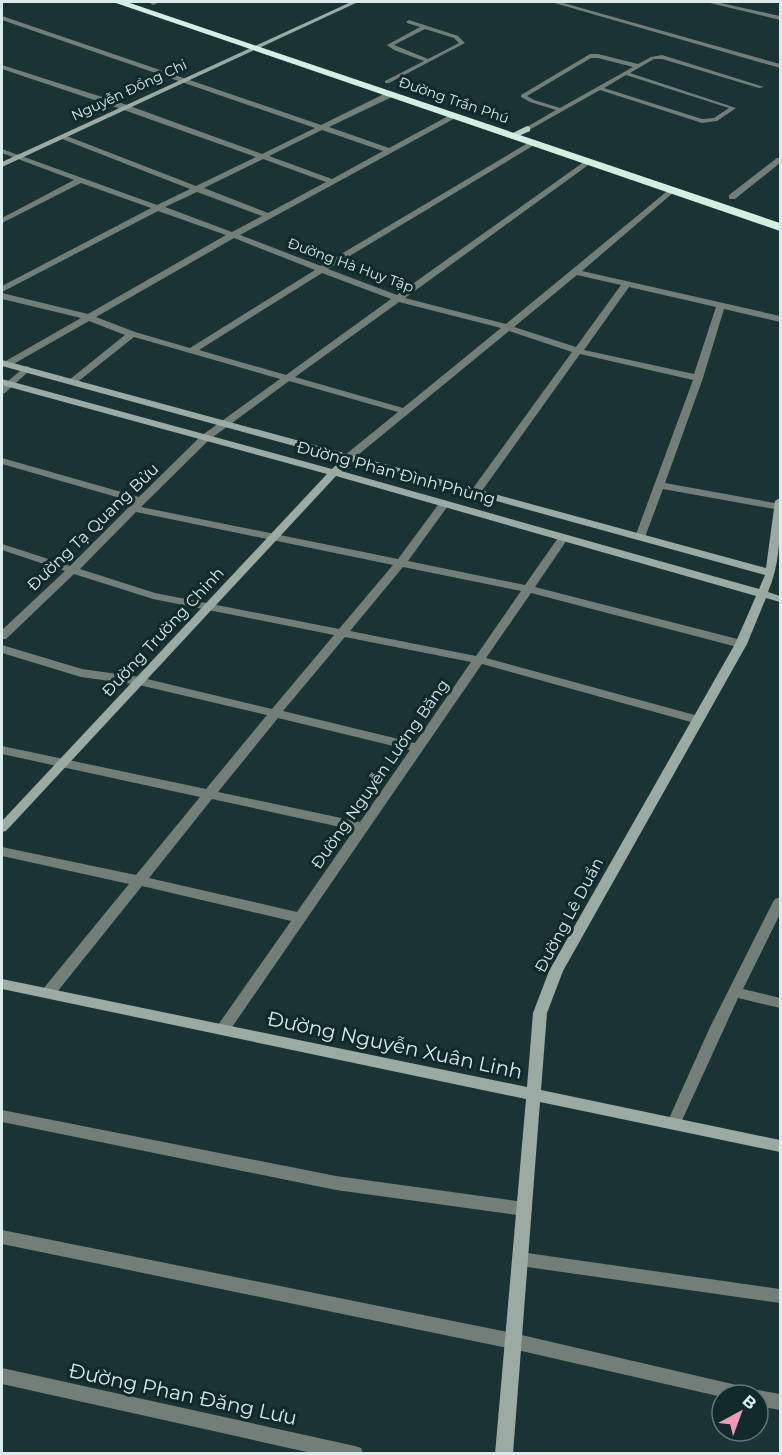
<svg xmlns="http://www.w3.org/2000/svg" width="782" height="1455" font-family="Montserrat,sans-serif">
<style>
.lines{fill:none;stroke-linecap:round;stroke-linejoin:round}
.lane{fill:#747e79;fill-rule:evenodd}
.street{fill:#747e79;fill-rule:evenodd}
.secondary{fill:#9baba4;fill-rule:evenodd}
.primary{fill:#b9cec5;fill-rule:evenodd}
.highway{fill:#d4eee2;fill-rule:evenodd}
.labels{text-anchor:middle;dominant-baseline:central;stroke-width:6;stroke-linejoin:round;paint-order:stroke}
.far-street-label{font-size:14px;fill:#dbeaea;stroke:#10292a}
.street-label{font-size:16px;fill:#dbeaea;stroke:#10292a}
.near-street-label{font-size:20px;fill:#dbeaea;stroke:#10292a}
</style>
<rect width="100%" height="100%" fill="#1a3334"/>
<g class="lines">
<g class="lane">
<path d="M409,20L458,36L465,43L389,83H385V81L424,61L394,50L387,45L420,27L407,23L406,22ZM425,29L454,38L459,43L428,59L394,45Z"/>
<path d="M590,54H598L638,64L651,57L662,55L764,87L759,88L662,59H654L630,73L736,108L717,121L702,123L600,90L529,130H525V128L556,110L530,102L521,97V95ZM591,58H598L633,67L560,108L534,100L527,96ZM626,75L729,108L714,118L702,119L604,88Z"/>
</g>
<g class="street">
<polygon points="151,2 160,2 153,5 150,3"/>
<polygon points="551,2 560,2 780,64 780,68"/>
<polygon points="706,2 716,2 780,16 780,20"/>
<path d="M2,16L321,125L388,92H394V96L329,127L389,148L452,114L459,116L240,235L321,266L533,140H536V144L328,269L397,295L588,159L592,161L591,163L405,298L506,324L671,188L675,190L674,192L582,271L780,316V322L724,309L703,378L665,483L780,504V510L663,489L645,537L644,539H636L635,537L693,380L580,354L479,495H471L470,493L471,491L572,352L509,331L353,459H345V455L398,412L289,381L209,440L141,507L398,559L441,501L445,500L450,503L408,561L525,585L560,535L564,534L569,537L535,587L745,641L747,644L741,648L531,593L486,658L702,717L704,720L702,723L698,724L482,664L228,1033L223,1035L218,1033L216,1029L218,1025L291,921L142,886L53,997L48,998L43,997L41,993L43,989L129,884L2,856V847L136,875L200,797L2,754V746L206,789L267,715L139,685L81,677L2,653V645L82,669L139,677L272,709L334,635L153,599L74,574L6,639H2V630L65,571L2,550V544L70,566L134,502L2,464V458L139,497L201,436L280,379L134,337L75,384H69V380L125,335L89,321L10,366H4V362L81,318L2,299V293L88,314L226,235L158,211L2,292V286L151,208L81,183L2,223V218L74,180L2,153V149L157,205L190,189L57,137L64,135L196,186L256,157L121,109L2,69V65L127,105L262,154L315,128L2,20ZM322,130L383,151L332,179L269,156ZM263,159L326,182L268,213L204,188ZM197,192L262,216L232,232L165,207ZM234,238L315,270L190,348L135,332L96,317ZM322,273L391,299L286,375L199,350ZM577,275L621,285L576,347L514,327ZM629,287L716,307L694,374L584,350ZM399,302L501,328L403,408L295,377ZM136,512L393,565L339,629L155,593L80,569ZM403,567L521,591L476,656L350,631ZM345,637L471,662L415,743L283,711ZM278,718L410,750L360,822L218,792ZM212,799L354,830L297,912L149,878Z"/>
<polygon points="777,158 780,158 780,163 735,199 729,199 729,195"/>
<polygon points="26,366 29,367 29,371 5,393 2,394 2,386"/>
<polygon points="780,897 780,914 743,989 780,998 780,1008 738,998 679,1127 674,1129 669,1127 667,1123 710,1027 773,902 775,899"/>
<polygon points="2,1110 336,1176 524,1202 529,1204 532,1209 529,1214 524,1216 336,1190 2,1122"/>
<polygon points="2,1230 513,1333 745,1387 751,1389 752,1392 758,1390 780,1394 780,1410 758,1406 758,1395 722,1395 722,1397 513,1349 2,1244"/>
<polygon points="520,1252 780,1289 780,1303 520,1266 514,1264 512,1259 514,1254"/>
<polygon points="2,1368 355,1446 361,1448 363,1454 316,1454 2,1384"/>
</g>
<g class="secondary">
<polygon points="351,2 358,2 2,167 2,162"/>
<path d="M2,360L766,568L775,501L780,498C780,531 781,562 768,592L780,596V602L766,598L747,644L563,971L547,1013L541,1090L780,1140V1152L540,1102L513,1454H495L526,1099L2,989V979L527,1087L533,1013L549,971L735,644L756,596L336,476L6,831L2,832V821L327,474L2,385V379L332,469L342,459L2,366ZM351,461L765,575L759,589L341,471Z"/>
</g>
<polygon class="primary" points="527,126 530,127 530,131 512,139 507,136"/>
<polygon class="highway" points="113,2 127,2 780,223 780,231"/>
</g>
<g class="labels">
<g class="far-street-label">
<text transform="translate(129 90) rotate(-25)">Nguyễn Đổng Chi</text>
<text transform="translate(454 100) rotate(19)">Đường Trần Phú</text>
<text transform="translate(351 265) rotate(20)">Đường Hà Huy Tập</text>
</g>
<g class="street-label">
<text transform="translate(396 473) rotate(15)">Đường Phan Đình Phùng</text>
<text transform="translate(93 527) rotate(-44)">Đường Tạ Quang Bửu</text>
<text transform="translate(163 632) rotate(-47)">Đường Trường Chinh</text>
<text transform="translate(380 774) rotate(-55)">Đường Nguyễn Lương Băng</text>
<text transform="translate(569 915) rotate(-62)">Đường Lê Duẩn</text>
</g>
<g class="near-street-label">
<text transform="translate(395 1045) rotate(12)">Đường Nguyễn Xuân Linh</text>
<text transform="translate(183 1394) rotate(12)">Đường Phan Đăng Lưu</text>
</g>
</g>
<rect width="782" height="1455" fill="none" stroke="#dbeaea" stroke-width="6"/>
<g transform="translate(740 1413) rotate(41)"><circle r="28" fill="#10292a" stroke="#617677" stroke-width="1.5"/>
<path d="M0-4.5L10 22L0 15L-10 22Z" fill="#f09ab6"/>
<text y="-9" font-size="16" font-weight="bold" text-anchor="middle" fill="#dbeaea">B</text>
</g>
</svg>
